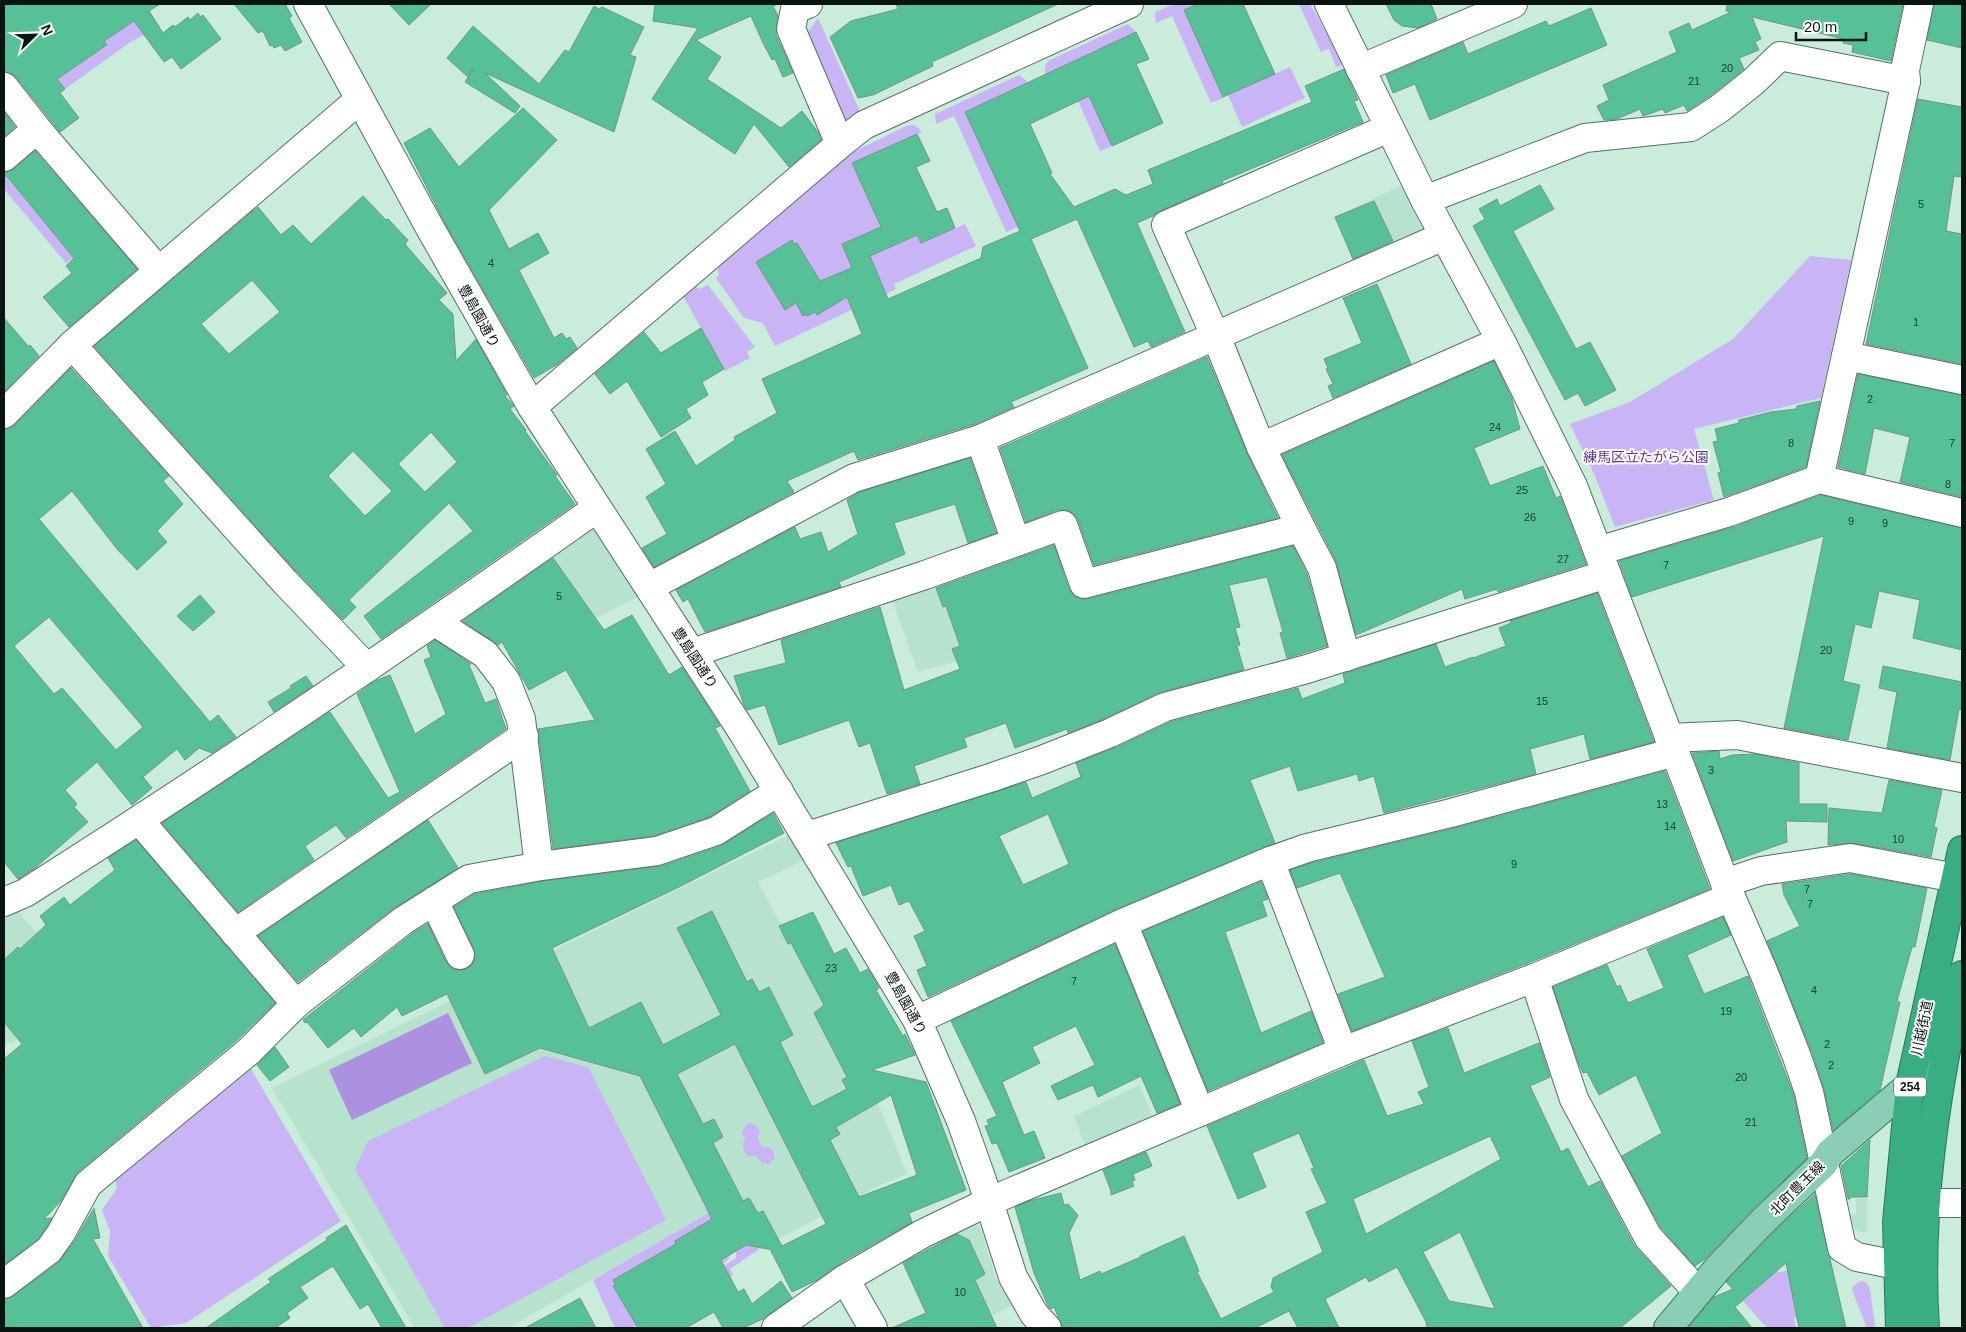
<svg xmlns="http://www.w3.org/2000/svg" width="1966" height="1332" font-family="Helvetica,'Noto Sans JP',sans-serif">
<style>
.built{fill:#b7e2cd}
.green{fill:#c9b5f6}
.water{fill:#ac91e1}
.building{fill:#56c197;stroke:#749585;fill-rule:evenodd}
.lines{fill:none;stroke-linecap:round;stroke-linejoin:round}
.minor-casing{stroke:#527162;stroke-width:30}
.major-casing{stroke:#29785b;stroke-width:30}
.highway-casing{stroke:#29785b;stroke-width:30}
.minor{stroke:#fff;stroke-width:28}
.major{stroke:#89ceb5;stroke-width:28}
.highway{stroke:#3aae83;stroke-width:28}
.labels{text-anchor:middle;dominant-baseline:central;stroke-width:4;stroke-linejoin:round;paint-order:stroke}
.number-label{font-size:11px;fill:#1c4032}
.shield{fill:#fff;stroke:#535b58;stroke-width:1}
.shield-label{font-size:12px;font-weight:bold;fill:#091510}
.street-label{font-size:14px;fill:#091510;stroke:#fff}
.park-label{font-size:14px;fill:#5b3592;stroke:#fff}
</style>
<rect width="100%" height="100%" fill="#c9ecdb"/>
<g class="built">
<polygon points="1407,183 1428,231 1355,263 1335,217"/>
<polygon points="591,519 640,596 564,635 519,572"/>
<polygon points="1003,554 1018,602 1042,638 918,672 890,594"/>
<polygon points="789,835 804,860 758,882 880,1108 907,1174 880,1185 758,1250 732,1200 508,1328 415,1328 272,1088"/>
<polygon points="16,910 83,983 12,1044 9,1042 4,1046 4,916"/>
<polygon points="1140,1085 1152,1116 1121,1129 1123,1136 1088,1153 1074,1116"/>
<polygon points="1856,1199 1867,1199 1867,1232 1855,1231 1854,1225 1848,1224 1845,1214 1856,1214"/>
<polygon points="970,1223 980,1227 996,1279 1012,1305 968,1328 953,1328 918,1248"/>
</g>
<g class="green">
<polygon points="1174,4 1198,4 1184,10 1223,98 1211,103 1172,16 1156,23 1155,12"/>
<polygon points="1299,4 1310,4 1345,64 1336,67 1329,49 1321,52"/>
<polygon points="149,11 160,27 132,41 65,89 38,55 38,22 70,70 107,46 102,37"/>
<polygon points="818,18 864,120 840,130 802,40"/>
<path d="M1128,24L1136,32L1073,61L1112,146L1100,151L1078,101L1046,75C1043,68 1045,63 1052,59Z"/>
<polygon points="1290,67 1305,98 1242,127 1228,95"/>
<polygon points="1019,75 1029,83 965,113 1013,215 1068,206 1006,232 954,116 936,124 935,114"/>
<polygon points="915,125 922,132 852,164 889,246 917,235 921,243 965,224 976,246 894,284 896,289 775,346 763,323 744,318 716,278 719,275 716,262 837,160 906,126"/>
<polygon points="34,140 68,175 62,181 38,152 7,178 69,252 77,255 66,263 4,189 4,167"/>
<polygon points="1810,256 1851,260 1821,398 1694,429 1714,500 1615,527 1595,476 1570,424 1630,402 1733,339"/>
<polygon points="692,285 700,289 708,285 755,347 747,352 750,358 725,371 682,294"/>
<polygon points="545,1056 588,1067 666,1220 468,1328 445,1328 355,1169 368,1141"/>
<polygon points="249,1066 341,1221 186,1323 151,1328 108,1256 110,1231 102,1210 117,1188 114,1177"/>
<path d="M748,1123C754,1124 757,1125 760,1131L758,1138L762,1147H769L773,1150L775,1158L769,1164L762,1163L756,1156H748C743,1151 741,1146 745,1139L742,1132Z"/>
<polygon points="735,1207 758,1250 730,1269 733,1275 720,1283 718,1270 736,1258 736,1252 733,1246"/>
<polygon points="712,1211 731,1253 728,1260 714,1268 690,1232 675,1241 676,1244 614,1280 616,1285 613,1287 626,1308 684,1295 632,1328 615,1328 593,1280"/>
<polygon points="1790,1270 1803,1316 1794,1318 1796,1328 1767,1328 1743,1301 1774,1273"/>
<polygon points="1861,1281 1866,1282 1870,1288 1875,1328 1867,1328 1852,1290 1853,1286"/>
</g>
<polygon class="water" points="448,1013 472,1063 352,1120 329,1070"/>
<g class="building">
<polygon points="4,4 160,4 149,11 163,33 173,25 175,27 188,17 190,20 198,13 200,17 203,15 221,39 181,69 172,57 164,62 134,21 104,41 107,45 57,79 65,89 60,93 79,118 60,132 16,77 10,73 4,72"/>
<polygon points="234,4 285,4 292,16 289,18 302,42 285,51 281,45 274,48 273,45 270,46 263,31 258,33"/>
<polygon points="389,4 431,4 409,25"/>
<polygon points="655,4 778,4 773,6 778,16 776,35 793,73 783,77 775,59 772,60 763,43 751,16 696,40 721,57 707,79 781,128 802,111 818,132 821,140 789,167 754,124 735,154 652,99 698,28 653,21"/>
<polygon points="896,4 1058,4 932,62 933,66 873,95 858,98 830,37 851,21 898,9"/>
<polygon points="1198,4 1243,4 1275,74 1223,97 1184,10"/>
<polygon points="1386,4 1431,4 1437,19 1418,28 1402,26 1394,20"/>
<polygon points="1727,4 1903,4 1891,61 1852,52 1853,45 1843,43 1844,39 1752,17 1761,39 1755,42 1759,50 1739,58 1744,69 1710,96 1687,111 1684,105 1665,113 1663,109 1643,116 1640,109 1617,119 1604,120 1597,106 1609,100 1603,85 1677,52 1669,32 1689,23 1692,30 1731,12 1726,11"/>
<polygon points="1934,4 1962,4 1962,48 1927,40"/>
<polygon points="594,6 599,9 602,7 644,27 630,55 636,57 614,132 485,73 520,106 515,113 465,82 474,68 468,77 447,58 473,26 539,84 565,50 569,52"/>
<polygon points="1591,8 1607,45 1430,120 1415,84 1393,93 1386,75 1463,42 1468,54 1546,21 1549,26"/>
<polygon points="1136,32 1149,59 1136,64 1163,123 1112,146 1089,96 1030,124 1052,173 1050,174 1074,207 1115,189 1126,195 1153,184 1148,170 1312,102 1305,86 1344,69 1358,100 1354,101 1363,122 1222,181 1223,183 1160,211 1153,216 1137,223 1185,332 1151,347 1148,341 1134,347 1077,219 1031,239 1088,368 1011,402 1014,407 975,424 858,460 854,451 787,481 794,492 654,567 642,548 667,534 646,497 666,484 646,449 675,431 696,466 735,440 734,437 777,413 762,379 862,334 847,297 817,315 815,312 807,316 806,314 803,316 796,303 785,310 756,262 792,240 794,244 797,243 820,281 852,268 842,244 881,227 852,163 917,134 930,161 916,167 937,212 947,208 955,228 921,243 917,235 870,256 888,299 981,258 983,247 1020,231 965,112"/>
<polygon points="1918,99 1962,107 1962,177 1954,176 1946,231 1962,234 1962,364 1866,344"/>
<polygon points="523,108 557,140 489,210 509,249 538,233 549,253 519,270 554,338 562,333 566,339 570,337 577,348 558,364 534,378 446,225 404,143 430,128 459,167"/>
<polygon points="4,112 15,127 4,137"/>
<polygon points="35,151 137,269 69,327 43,297 72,273 66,266 74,258 4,173 14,169"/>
<polygon points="1540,185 1554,209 1513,231 1576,349 1590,342 1616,390 1585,406 1578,393 1565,400 1473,226 1485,219 1479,209 1497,199 1500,206"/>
<path d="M363,196L386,220L388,219L408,240L405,244L447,293L439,300L453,314L456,361L476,339L507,395L505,396L514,406L510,409L526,430L525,431L557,475L555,476L575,504L381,639L364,616L473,531L449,503L349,600L356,607L343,620L296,571L94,346L258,207L281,235L293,225L311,244ZM252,280L280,312L229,354L201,324ZM431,432L457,462L425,492L398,464ZM353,451L392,491L365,516L328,476Z"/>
<polygon points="1374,201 1393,241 1353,259 1335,217"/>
<polygon points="1377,284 1411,364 1333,398 1328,386 1333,384 1326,369 1328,368 1324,359 1362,343 1343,298"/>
<polygon points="4,318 29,347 30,345 39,356 4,392"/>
<polygon points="701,328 724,369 702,382 708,395 686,409 691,418 661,437 627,381 610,394 595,374 644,332 661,353"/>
<polygon points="1207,357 1247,453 1278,518 1094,565 1078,520 1073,513 1065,510 1058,510 1026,522 1000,448"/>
<polygon points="1494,361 1512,399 1520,429 1474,448 1490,486 1543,466 1556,498 1560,496 1586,564 1498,592 1497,589 1465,599 1462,589 1356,635 1336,561 1282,455"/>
<path d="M71,368L169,476L163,481L183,504L157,531L167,542L137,570L117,549L72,491L39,519L210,722L218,715L236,737L212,753L199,748L185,760L177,749L143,777L152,788L132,805L97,762L65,790L77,804L74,807L88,822L35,868L18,879L4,862V429H9L15,425ZM49,617L143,727L116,750L62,688L54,694L14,646Z"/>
<polygon points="1858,374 1962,395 1962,497 1900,482 1910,437 1874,428 1865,474 1838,467"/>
<polygon points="1820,401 1806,467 1724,497 1718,473 1721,472 1713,442 1718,441 1715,429 1739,423 1739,420 1771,412 1796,409 1797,406"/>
<polygon points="970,458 996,533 968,543 955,504 894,523 905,554 839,582 841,587 705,632 688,599 683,602 676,590 795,527 800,539 821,532 828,552 858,534 847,500 860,492"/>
<polygon points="1820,495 1962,528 1962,650 1913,638 1920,600 1879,591 1871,628 1855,624 1843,681 1860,685 1848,740 1784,728 1824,536 1632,597 1619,561 1734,527"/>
<polygon points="1054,545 1069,589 1074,596 1081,599 1088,599 1293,546 1307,574 1327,646 1287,658 1280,633 1283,632 1267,577 1229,585 1240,627 1235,628 1240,645 1237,646 1244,670 1161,692 1104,719 1068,733 1067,729 1015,748 1006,723 964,738 967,747 914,766 920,784 887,794 870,743 859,747 849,720 779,745 765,705 747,710 744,705 734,676 786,663 781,640 880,607 904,690 960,669 952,649 960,646 946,606 943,607 936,588"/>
<polygon points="553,558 604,630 632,615 669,675 682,667 720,726 715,728 750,791 709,817 653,836 553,849 538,729 595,720 566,670 529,690 502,642 498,645 463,621"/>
<path d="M1597,593L1654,742L1590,759L1584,734L1530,749L1536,774L1384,813L1374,776L1359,781L1357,774L1298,791L1290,766L1250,780L1275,843L1117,909L928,997L917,970L927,966L914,936L925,931L909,901L899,905L891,885L863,896L851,866L848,867L836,843L1026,782L1032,798L1081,777L1076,763L1117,747L1170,722L1298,688L1302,699L1345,683L1343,674L1436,644L1445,667L1473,657V658L1506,646L1499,628L1511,623L1510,621ZM1048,814L1069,864L1023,885L999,836Z"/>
<polygon points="200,595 215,612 193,631 177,616"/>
<polygon points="435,640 471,664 469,665 485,703 496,699 506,729 346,838 336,825 305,846 314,860 238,912 162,823 330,712 388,798 400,792 357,694 375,681 390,675 415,734 446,714 424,660 431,657 427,646"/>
<polygon points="1883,666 1962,682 1962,710 1959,709 1950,760 1887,748 1897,692 1879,688"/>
<polygon points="306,676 313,686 274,712 268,702 291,688 290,686"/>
<polygon points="1719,751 1720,759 1732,755 1755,754 1799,763 1799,804 1827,804 1827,822 1786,821 1787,842 1733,861 1692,753"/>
<polygon points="1665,771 1710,889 1528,963 1352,1031 1338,994 1385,977 1340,873 1297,888 1290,870 1311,863 1455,828"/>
<polygon points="1889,780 1942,790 1934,827 1937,828 1931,857 1853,843 1828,845 1829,808 1882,813"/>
<path d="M773,813L784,833L681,886L552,948L589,1028L641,1002L663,1045L721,1015L677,928L712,911L747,982L752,979L759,992L769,987L793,1035L780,1042L812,1107L847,1089L842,1080L847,1077L814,1013L824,1005L791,943L788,944L779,926L813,912L834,954L846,948L860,973L868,969L879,988L876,990L903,1036L905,1034L915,1055L872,1070L926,1082L966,1190L909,1213L912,1222L847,1259L817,1280L792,1292L771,1251L773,1250L746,1245L721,1260L738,1292L744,1289L752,1304L781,1281L792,1298L765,1318L743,1328H723L714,1312L686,1328H638L613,1286L616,1285L613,1280L676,1244L675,1241L712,1219L640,1076L540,1048L485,1074L447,994L402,1016L397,1007L361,1037L354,1028L328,1048L307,1022L305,1023L303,1020L413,933L428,924L446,962L451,968L459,971L467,969L473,964L475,957L474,949L454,907L475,894L543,881L662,866L721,846ZM735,1044L826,1224L782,1246L763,1211L758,1213L749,1198L743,1201L713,1143L723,1137L714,1119L703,1124L677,1074ZM891,1095L917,1175L859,1197L830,1140L840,1134L836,1127Z"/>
<polygon points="428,820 458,868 394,908 298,982 258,936"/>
<polygon points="136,840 275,1003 237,1040 78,1172 61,1201 44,1219 52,1218 38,1239 4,1265 4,1059 22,1044 4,1022 4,960 18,947 20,949 46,925 40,916 64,897 70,905 115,870 108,858"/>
<polygon points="1850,874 1927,888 1915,947 1912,947 1897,1001 1900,1002 1880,1090 1833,1130 1824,1089 1812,1052 1767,941 1800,926 1784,895 1782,884"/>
<polygon points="1261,882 1268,899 1262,901 1267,916 1225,932 1261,1033 1311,1011 1323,1043 1208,1091 1143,931"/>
<polygon points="1723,917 1731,935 1687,955 1704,994 1748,976 1794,1096 1807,1158 1752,1210 1705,1259 1695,1266 1661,1228 1622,1156 1662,1133 1636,1075 1599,1095 1587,1072 1583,1073 1579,1064 1553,987 1607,965 1617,987 1620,985 1628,1003 1664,988 1647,949"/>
<polygon points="1115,944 1180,1104 1157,1113 1141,1076 1098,1097 1093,1085 1058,1100 1051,1086 1095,1065 1076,1026 1032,1047 1040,1063 1002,1082 1024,1135 1034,1131 1045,1158 1009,1172 997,1143 992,1144 985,1126 989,1125 987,1120 997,1116 951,1021"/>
<path d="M1448,1028L1464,1073L1539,1043L1550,1077L1530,1086L1561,1152L1568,1148L1588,1187L1600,1181L1634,1245L1671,1286L1620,1328H1427L1426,1322L1397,1267L1369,1282L1366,1277L1325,1299L1339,1328H1298L1289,1311L1255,1328H1063L1054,1307L1051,1309L1048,1306L1034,1273L1015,1207L1029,1201L1061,1193L1064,1205L1068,1204L1078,1215L1069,1233L1080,1280L1100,1271L1101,1274L1141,1257L1140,1256L1184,1236L1199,1271L1197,1272L1221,1319L1274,1292L1271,1287L1273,1278L1323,1252L1306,1212L1327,1203L1311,1169L1314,1168L1299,1133L1252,1153L1266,1187L1238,1199L1207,1126L1364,1060L1387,1116L1424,1104L1418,1092L1429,1087L1412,1041ZM1490,1136L1501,1159L1366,1234L1353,1199ZM1460,1232L1495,1309L1449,1301L1423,1252Z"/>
<polygon points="275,1047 289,1067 270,1081 257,1065"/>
<polygon points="1870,1140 1867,1197 1850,1197 1850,1199 1848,1199 1841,1166"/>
<polygon points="1146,1152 1152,1166 1133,1174 1135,1180 1132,1181 1134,1186 1111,1195 1111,1191 1103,1170"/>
<polygon points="1815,1194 1846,1328 1799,1328 1786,1263 1735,1307 1752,1328 1688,1328 1714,1297 1733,1289 1726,1282 1730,1278 1774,1232"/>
<polygon points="94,1208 100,1238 93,1239 143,1328 4,1328 4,1299 13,1296 59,1262 74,1242"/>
<polygon points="346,1225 406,1328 382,1328 368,1304 360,1309 333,1266 300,1287 308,1298 287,1313 290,1318 275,1328 206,1328 271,1282 268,1279 327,1240 326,1238"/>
<polygon points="957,1234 969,1240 985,1274 975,1280 997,1328 892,1328 926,1313 903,1263"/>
<polygon points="580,1298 596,1328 525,1328"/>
</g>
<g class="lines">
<defs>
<g id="minor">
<polyline points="308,4 430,228 532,407 742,731 917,1020 961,1121 982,1180 1013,1277 1034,1314 1047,1328"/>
<polyline points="808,4 795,9 791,29 840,144"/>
<polyline points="1329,4 1425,200 1501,341 1573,486 1725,883 1764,973 1797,1057 1809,1092 1842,1248 1857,1257 1897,1265"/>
<polyline points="1360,69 1513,4"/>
<polyline points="1906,81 1905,70 1919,4"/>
<polyline points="4,87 37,129 158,270"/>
<polyline points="4,157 37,129"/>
<polyline points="1425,200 1585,138 1691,127 1719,109 1753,82 1780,56 1906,81 1819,479"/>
<polyline points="72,345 285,582 367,668"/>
<polyline points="1846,356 1962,380"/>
<polyline points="532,407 840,144 864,125 1129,4"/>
<polyline points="4,414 72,345 359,100"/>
<polyline points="980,439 1016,542"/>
<polyline points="1261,447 1501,341"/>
<polyline points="1598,551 1729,512 1819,479 1962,513"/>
<polyline points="649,587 854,478 980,439 1444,236"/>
<polyline points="435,622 485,654 506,681 521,719 539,866"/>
<polyline points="692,653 925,575 1063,525 1084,584 1301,528"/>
<polyline points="1346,657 1322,568 1301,528 1261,447 1222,351 1166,225 1389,128"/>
<polyline points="1669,738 1737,735 1962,778"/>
<polyline points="139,820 296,1004"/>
<polyline points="807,836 990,778 1042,760 1110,733 1165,707 1307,669 1607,574"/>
<polyline points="1270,861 1343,1051"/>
<polyline points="1725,883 1761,871 1850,858 1956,878"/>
<polyline points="434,901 460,955"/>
<path d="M4,902L25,893C219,770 409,641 597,508"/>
<polyline points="1123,923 1200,1112"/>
<polyline points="235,933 524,736"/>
<polyline points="1534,978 1574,1099 1648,1237 1697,1291"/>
<polyline points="917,1020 1123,923 1270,861 1307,848 1451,813 1675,752"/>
<polyline points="1925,1203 1962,1203"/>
<polyline points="845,1279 873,1328"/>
<polyline points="4,1284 49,1250 61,1233 88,1184 248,1052 296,1004 404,920 469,879 541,866 657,851 716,831 779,791"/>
<polyline points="776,1328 845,1279 922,1234 988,1202 1343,1051 1534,978 1731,897"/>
</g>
<polyline id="major" points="1668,1328 1718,1268 1763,1221 1824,1163 1830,1153 1910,1085 1943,1065"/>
<g id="highway">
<polyline points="1900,1328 1897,1222 1910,1085 1962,850"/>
<path d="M1925,1328C1917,1210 1935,1090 1962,975"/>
</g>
</defs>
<use href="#minor" class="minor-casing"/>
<use href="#major" class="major-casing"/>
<use href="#highway" class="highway-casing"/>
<use href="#minor" class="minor"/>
<use href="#major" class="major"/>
<use href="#highway" class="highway"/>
</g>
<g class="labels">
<g class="number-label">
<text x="1727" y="68">20</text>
<text x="1694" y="81">21</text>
<text x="1921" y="204">5</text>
<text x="491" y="263">4</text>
<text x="1916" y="322">1</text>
<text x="1870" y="399">2</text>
<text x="1495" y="427">24</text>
<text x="1791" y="443">8</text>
<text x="1952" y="443">7</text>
<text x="1948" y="484">8</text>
<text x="1522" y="490">25</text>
<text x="1530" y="517">26</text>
<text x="1851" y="521">9</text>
<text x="1885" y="523">9</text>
<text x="1563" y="559">27</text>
<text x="1666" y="565">7</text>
<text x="559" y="596">5</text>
<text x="1826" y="650">20</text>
<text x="1542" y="701">15</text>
<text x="1711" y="770">3</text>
<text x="1662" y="804">13</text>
<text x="1670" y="826">14</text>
<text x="1898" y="839">10</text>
<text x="1514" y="864">9</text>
<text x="1807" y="889">7</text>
<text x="1810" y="904">7</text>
<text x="831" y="968">23</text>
<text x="1074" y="981">7</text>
<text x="1814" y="990">4</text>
<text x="1726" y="1011">19</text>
<text x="1827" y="1044">2</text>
<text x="1831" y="1065">2</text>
<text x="1741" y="1077">20</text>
<text x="1751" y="1122">21</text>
<text x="960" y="1292">10</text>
</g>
<rect class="shield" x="1894" y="1077.5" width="32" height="19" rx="4"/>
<g class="shield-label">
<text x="1910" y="1087">254</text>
</g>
<g class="street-label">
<text transform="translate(479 316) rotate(61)">豊島園通り</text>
<text transform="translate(695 658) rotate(57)">豊島園通り</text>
<text transform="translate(906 1003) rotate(61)">豊島園通り</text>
<text transform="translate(1922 1028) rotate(-78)">川越街道</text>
<text transform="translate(1797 1188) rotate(-45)">北町豊玉線</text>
</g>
<g class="park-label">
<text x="1646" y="457">練馬区立たがら公園</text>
</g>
</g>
<rect width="1966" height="1332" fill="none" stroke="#091510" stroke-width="10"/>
<g transform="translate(35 35) rotate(67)" stroke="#ffffff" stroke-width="4" paint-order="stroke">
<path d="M0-4L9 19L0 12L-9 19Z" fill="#091510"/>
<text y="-8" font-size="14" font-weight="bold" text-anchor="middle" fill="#091510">N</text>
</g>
<path d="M1796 32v8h70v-8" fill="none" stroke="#091510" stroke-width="2.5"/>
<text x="1804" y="32" font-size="15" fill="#091510" stroke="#ffffff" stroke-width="4" paint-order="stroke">20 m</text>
</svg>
